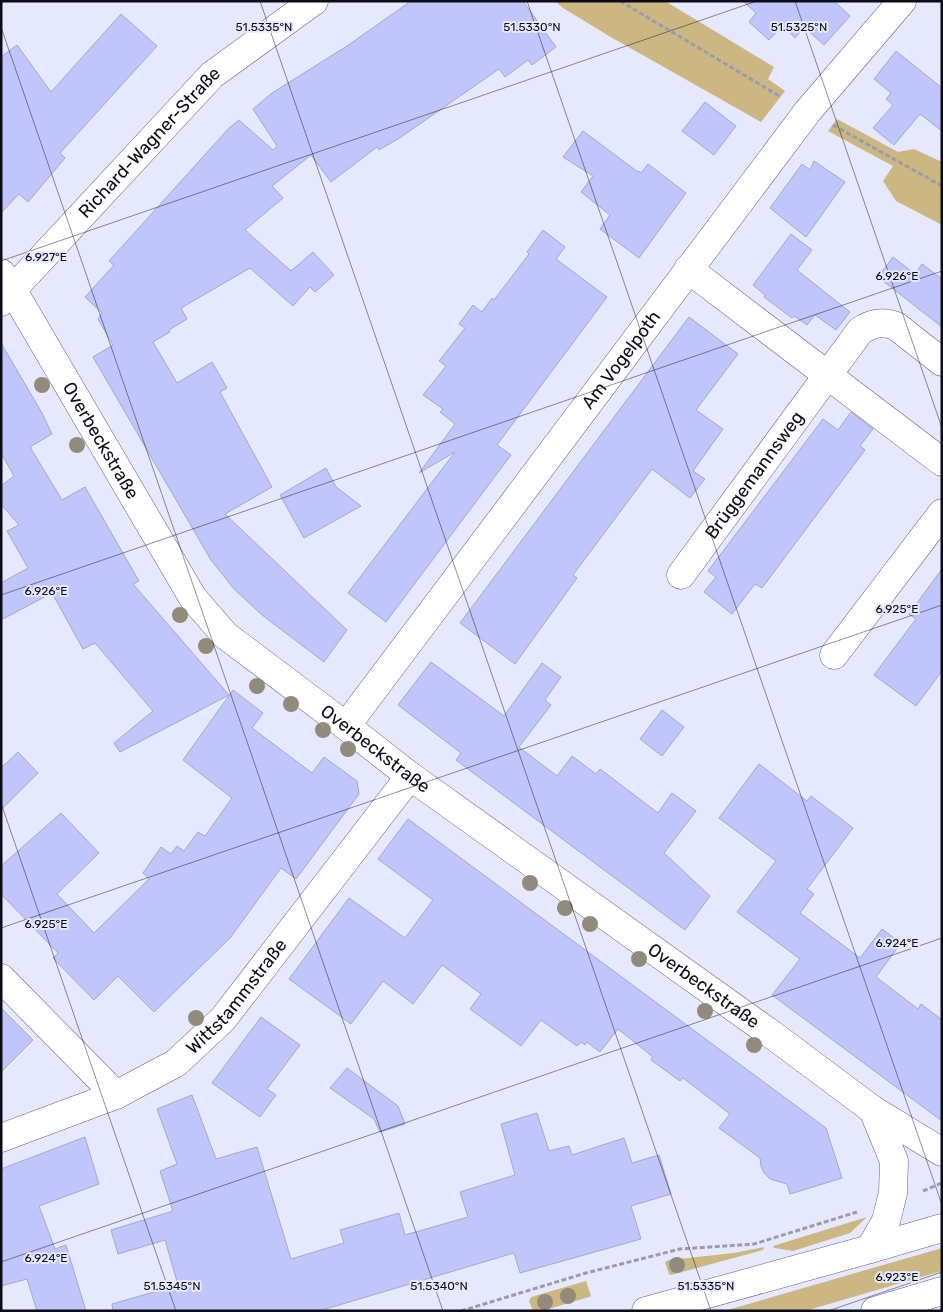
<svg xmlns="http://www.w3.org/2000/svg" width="943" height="1312" font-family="Rubik,sans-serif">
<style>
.green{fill:#ccb783}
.building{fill:#c0c5fb;stroke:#a5a8c8}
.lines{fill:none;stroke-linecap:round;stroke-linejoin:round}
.minor-casing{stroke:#60637f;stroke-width:29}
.primary-casing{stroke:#60637f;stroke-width:29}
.path{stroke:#9a9cad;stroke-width:3;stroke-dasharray:5 2.5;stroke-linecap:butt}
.minor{stroke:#fff;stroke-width:28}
.primary{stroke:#fff;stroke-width:28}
.tree{fill:#928a7b}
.ticks{fill:none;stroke:#0b0c17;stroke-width:1;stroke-opacity:0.45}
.labels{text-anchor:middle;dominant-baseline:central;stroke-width:4;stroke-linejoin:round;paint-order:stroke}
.street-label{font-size:18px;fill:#0b0c17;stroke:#e6e8fd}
.ticks-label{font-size:12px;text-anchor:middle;fill:#0b0c17;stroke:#e6e8fd;stroke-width:4;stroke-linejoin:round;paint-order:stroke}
</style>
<rect width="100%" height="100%" fill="#e6e8fd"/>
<g class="green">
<polygon points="555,1 665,1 774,67 768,79 785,91 761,122 609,36 563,8"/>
<polygon points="837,119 898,152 914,149 942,162 942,225 896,201 883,181 893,166 828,131"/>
<polygon points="867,1217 850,1233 793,1251 774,1248 773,1246"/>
<polygon points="764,1247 763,1250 671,1275 669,1274 665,1262 669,1260 734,1253"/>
<polygon points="942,1248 942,1271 805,1311 724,1311"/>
<polygon points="586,1281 591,1296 589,1297 542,1311 533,1311 529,1301 531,1297"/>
</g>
<g class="building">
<polygon points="411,1 523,1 556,47 532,65 528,60 505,77 499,69 401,137 379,150 377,147 331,182 311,155 272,186 283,198 245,230 291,271 313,252 334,275 315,292 310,287 293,306 250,268 181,308 187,319 169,330 170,332 153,342 177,383 212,362 227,388 220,392 272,487 225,514 347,630 324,662 262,615 234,589 211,560 93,357 113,345 98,319 102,313 85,297 114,265 109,261 229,128 239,120 273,150 277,146 253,109 272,93 347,46"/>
<polygon points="743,1 834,1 850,16 824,45 804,27 795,38 783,25 769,40 749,22 756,13"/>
<polygon points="121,14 157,46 60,153 65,158 28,202 19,194 1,213 1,57 17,45 51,92"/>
<polygon points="896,51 942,88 942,131 920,114 894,145 873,128 893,105 886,99 891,93 874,79"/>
<polygon points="705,102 736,126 714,155 682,131"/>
<polygon points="583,131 638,172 639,171 641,173 648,164 686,193 639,258 600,229 610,215 581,192 593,176 563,157"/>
<polygon points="814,161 845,182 806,237 770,208 802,164 810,170"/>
<polygon points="543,230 565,247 556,259 607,297 497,445 511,455 386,622 348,593 455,452 419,473 455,424 440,412 443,409 423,395 446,366 439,361 465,328 459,324 473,305 482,312 492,298 494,300 529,254 527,252"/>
<polygon points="791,234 812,250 797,270 850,312 836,330 815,315 807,325 794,316 792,318 764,297 765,295 753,285"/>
<polygon points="893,257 915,274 922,264 942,279 942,327 878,277"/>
<polygon points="689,317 738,354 696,410 723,429 693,471 705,479 690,498 652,469 573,575 577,578 515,664 460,623"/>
<polygon points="1,343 42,413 52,434 30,447 62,500 85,487 139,581 133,584 229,695 120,752 114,743 153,711 95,643 83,649 52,593 1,620 1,583 28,568 7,531 19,525 1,504 1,486 14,476 1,453"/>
<polygon points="851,412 873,429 860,446 865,450 762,588 755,584 732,614 704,592 716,577 708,571 823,419 838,430"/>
<polygon points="326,468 336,487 361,506 304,538 280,495"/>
<polygon points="942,569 942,671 916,706 874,675 916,619 909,614"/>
<polygon points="431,662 504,716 542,663 561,677 545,700 551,705 519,747 557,776 572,756 596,774 600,769 658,813 672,793 696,811 664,853 710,896 685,930 456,760 461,753 398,705"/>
<polygon points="233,690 263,713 252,728 312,773 324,757 357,781 359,794 296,879 281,868 230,938 154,1012 118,976 94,1000 53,958 58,953 1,894 1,866 61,813 99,853 57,894 94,933 149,879 143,873 161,847 171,854 177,846 184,851 198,832 205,836 232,798 183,760"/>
<polygon points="662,710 684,727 662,756 640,739"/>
<polygon points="18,752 38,773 1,810 1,768"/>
<polygon points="759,764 807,801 811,796 853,828 807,889 814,894 800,913 860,958 882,929 901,943 876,977 918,1009 921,1004 942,1020 942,1121 772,995 800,959 737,912 776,861 719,818"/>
<polygon points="408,819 826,1128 842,1178 790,1194 787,1184 770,1179 764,1173 761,1166 760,1158 719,1128 730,1114 683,1078 680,1081 651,1060 653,1057 618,1029 600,1052 587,1042 585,1045 581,1042 577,1046 541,1020 521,1046 470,1009 481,994 442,965 413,1004 383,981 351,1024 289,979 349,898 405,938 433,900 378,859"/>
<polygon points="1,1008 33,1040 1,1072"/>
<polygon points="261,1017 300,1045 267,1089 276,1095 260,1117 212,1083"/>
<polygon points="347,1068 398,1106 405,1124 380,1132 374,1119 330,1088"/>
<polygon points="192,1095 216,1159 257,1147 291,1259 344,1243 340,1230 399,1213 405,1235 468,1217 460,1192 515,1175 501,1124 537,1113 549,1151 569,1146 572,1155 624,1138 632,1163 659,1155 671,1194 631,1206 641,1239 520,1273 514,1253 319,1311 113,1311 112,1304 178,1285 165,1240 118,1254 111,1230 173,1211 160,1171 177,1164 157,1109"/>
<polygon points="85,1137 99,1184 39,1206 55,1249 66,1245 86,1311 37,1311 27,1279 1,1286 1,1169"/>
</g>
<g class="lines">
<defs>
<g id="minor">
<polyline points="688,269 942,462"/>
<path id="s1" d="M1,273L12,289L193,598L225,635L346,726L410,776L774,1036L873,1110L942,1152"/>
<path id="s2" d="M1,302L212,75L314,1"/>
<path id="s3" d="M681,575L860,331C872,323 882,321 896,326L942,362"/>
<polyline points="834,655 942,513"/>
<path id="s4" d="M346,726L808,111L902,1"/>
<polyline points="1,978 116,1095"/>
<path id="s5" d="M1,1138L116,1095L176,1063L223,1019L410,776"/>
<polyline points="870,1249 886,1221 893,1193 894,1161 873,1110"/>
</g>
<g id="primary">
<polyline points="646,1311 870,1249 942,1228"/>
<polyline points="875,1311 942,1291"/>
</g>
</defs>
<use href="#minor" class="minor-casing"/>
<use href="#primary" class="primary-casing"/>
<g class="path">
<polyline points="620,1 781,97"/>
<polyline points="833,125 942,186"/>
<polyline points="923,1191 942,1183"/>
<polyline points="461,1311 586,1273 680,1249 754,1244 857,1212"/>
</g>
<use href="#minor" class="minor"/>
<use href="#primary" class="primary"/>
</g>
<g class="tree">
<circle cx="42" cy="385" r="8"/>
<circle cx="77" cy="445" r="8"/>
<circle cx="180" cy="615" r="8"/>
<circle cx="206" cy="646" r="8"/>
<circle cx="257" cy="686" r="8"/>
<circle cx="291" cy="704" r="8"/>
<circle cx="323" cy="730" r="8"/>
<circle cx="348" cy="749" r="8"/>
<circle cx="530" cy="883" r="8"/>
<circle cx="565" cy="908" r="8"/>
<circle cx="590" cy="924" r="8"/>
<circle cx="639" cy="959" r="8"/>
<circle cx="705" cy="1011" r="8"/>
<circle cx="196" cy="1018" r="8"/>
<circle cx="754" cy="1045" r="8"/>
<circle cx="677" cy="1265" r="8"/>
<circle cx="568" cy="1296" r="8"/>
<circle cx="545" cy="1302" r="8"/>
</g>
<path class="ticks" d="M260,1L711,1311M527,1L942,1205M795,1L942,428M1,27L443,1311M1,261L757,1M1,595L942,271M1,803L176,1311M1,928L942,605M1,1262L942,938M828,1311L942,1272"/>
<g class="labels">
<g class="street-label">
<text stroke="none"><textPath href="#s2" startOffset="218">Richard-Wagner-Straße</textPath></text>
<text stroke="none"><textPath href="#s4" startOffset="458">Am Vogelpoth</textPath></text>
<text stroke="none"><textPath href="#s1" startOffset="195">Overbeckstraße</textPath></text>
<text stroke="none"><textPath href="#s3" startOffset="124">Brüggemannsweg</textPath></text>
<text stroke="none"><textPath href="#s1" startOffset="615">Overbeckstraße</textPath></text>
<text stroke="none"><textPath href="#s1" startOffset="1020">Overbeckstraße</textPath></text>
<text stroke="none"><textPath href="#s5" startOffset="281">Wittstammstraße</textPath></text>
</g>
</g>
<g class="ticks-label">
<text x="264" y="31">51.5335°N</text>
<text x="799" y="31">51.5325°N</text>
<text x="532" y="31">51.5330°N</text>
<text x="46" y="261">6.927°E</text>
<text x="897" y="280">6.926°E</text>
<text x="46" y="595">6.926°E</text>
<text x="897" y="613">6.925°E</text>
<text x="46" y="928">6.925°E</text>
<text x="897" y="947">6.924°E</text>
<text x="46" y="1262">6.924°E</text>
<text x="897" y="1281">6.923°E</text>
<text x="172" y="1290">51.5345°N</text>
<text x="439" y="1290">51.5340°N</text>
<text x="706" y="1290">51.5335°N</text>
</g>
<rect width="943" height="1312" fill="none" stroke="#0b0c17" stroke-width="5"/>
</svg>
